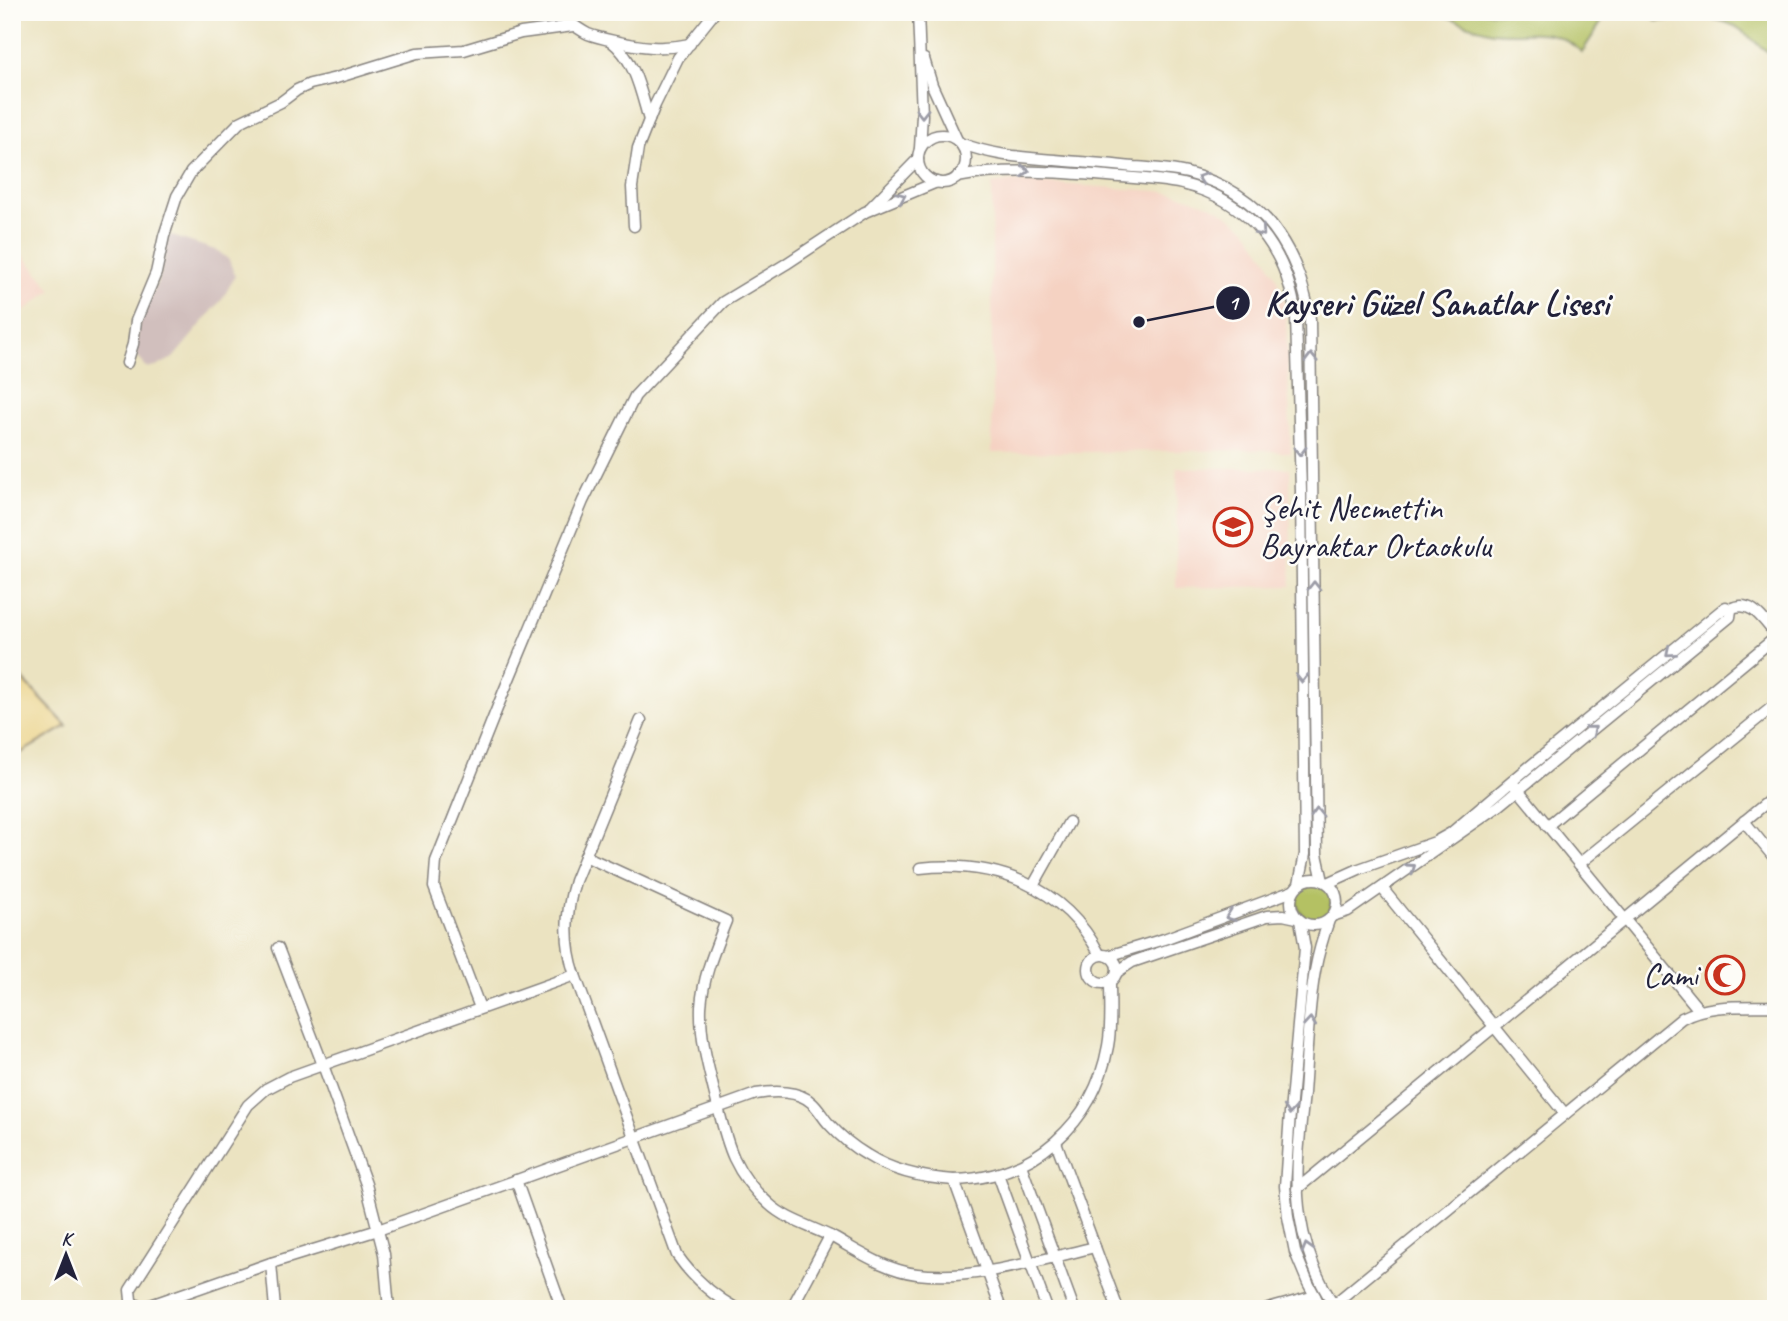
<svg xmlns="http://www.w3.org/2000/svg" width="1788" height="1321" font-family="Caveat,sans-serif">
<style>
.built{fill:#f5d2c2}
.industrial{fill:#d1bfbd}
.green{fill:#b4c163;stroke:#6b724f;stroke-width:2}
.sand{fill:#eeda9e;stroke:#887e6c;stroke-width:2}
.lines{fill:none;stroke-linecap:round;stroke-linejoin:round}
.minor-casing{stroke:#86827e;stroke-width:13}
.minor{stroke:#fff;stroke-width:10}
.oneway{stroke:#9c9ca7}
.labels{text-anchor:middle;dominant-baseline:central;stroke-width:5;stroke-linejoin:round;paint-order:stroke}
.poi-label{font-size:33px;fill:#22223b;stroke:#fdfcf7;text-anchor:start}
.leader{fill:none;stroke:#22223b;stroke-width:2.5}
.callout-dot{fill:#22223b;stroke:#fdfcf7;stroke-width:2.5}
.mark-label{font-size:21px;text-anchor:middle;font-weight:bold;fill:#fff}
.callout-label{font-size:35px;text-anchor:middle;font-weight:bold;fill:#22223b;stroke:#fdfcf7;stroke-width:5;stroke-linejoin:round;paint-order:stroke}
</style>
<rect width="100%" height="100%" fill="#fdfcf7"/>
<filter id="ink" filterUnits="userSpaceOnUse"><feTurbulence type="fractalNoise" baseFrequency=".0143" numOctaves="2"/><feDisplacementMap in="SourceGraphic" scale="14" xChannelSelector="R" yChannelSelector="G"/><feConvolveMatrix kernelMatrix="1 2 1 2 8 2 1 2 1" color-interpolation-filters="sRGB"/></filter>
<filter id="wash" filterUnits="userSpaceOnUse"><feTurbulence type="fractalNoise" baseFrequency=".00686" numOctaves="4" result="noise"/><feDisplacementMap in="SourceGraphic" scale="28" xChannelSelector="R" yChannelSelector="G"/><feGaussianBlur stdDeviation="1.57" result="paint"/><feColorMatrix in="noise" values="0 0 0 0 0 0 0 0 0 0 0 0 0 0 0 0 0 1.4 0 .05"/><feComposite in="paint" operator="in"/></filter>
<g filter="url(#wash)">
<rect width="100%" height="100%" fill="#ebe3c1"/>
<g class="built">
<polygon points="1014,181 1158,191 1181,195 1215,207 1232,218 1246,229 1266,257 1277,278 1283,296 1286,317 1291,453 1263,450 992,453 992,184"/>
<polygon points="12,241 52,290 12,321"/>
<polygon points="1177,468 1290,468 1291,586 1176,588"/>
</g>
<polygon class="industrial" points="169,235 218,251 229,260 235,276 223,298 173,358 156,367 150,368 146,367 135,353 139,323 160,276"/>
<g class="green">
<path d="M1436,12H1608L1582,52C1547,22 1531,37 1493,32C1473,28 1455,20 1436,12Z"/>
<path d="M1648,12H1776V56C1761,50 1753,39 1741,30C1715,12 1685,20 1656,21Z"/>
<circle cx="1314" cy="902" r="17"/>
</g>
<polygon class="sand" points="12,668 67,726 12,758"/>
</g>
<g filter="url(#ink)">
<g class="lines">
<defs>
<g id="minor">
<path d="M556,12C567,20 576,28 588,34C596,37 605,39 614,41C641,47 663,50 690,44"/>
<polyline points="918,12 922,115 920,148"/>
<path d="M611,41C635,59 641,93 649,120"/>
<polyline points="924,59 932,85 957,140"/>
<circle cx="942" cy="159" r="24"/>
<path d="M960,143C994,156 1020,157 1055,160C1081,162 1108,164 1134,167C1152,168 1170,169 1187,173C1262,192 1298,247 1310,319L1317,854L1323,881"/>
<path d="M957,177C1004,168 1049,172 1096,175C1125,178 1154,178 1182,184C1250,200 1287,250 1296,317L1301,491L1305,854L1299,884"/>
<polyline points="871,207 918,159"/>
<polyline points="634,226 632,187 638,148 655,105 678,58 715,12"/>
<polyline points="127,363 133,344 136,321 156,273 164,236 177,196 191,172 240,122 281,102 297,90 310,84 336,78 417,53 464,50 521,33 573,26"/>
<path d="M1730,609C1752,598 1764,621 1776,635"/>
<path d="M641,720L575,881C565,913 564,943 575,975L677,1255C693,1278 712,1295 737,1309"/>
<polyline points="1515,786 1699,1010"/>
<polyline points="1744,821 1776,860"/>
<polyline points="1547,826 1776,637"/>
<path d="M585,856L726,921C715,949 703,976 701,1007C700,1036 707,1063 714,1091C726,1138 730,1170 769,1204C786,1220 813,1227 834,1238C861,1253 886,1270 917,1274C973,1281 1040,1260 1095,1247"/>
<polyline points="1579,864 1776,704"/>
<path d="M920,868C995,860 1064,886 1100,955"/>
<circle cx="1314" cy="902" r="23"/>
<polyline points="1328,883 1359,869 1435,842 1451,833 1529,767 1723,609 1726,607 1731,610 1730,617 1499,806 1348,911 1332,916"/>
<polyline points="1033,886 1069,822"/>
<polyline points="1382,888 1565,1114"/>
<polyline points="1300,920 1305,948 1290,1113 1285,1186 1288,1217 1295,1252 1308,1283 1322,1309"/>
<path d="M1329,920C1323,937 1318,954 1315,971C1308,1009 1307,1054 1304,1093C1300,1133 1294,1175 1300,1215C1305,1249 1317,1280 1336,1308"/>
<polyline points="278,948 323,1065 366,1184 384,1254 389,1309"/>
<circle cx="1103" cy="969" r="14"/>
<polyline points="1108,956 1164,939 1293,891"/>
<polyline points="1117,972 1132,962 1267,916 1283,915 1297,918"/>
<path d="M575,975L289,1077L266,1089L248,1105L130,1290L131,1300L135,1305L148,1306L271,1263L378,1230L756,1094C773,1091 799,1090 812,1103C819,1109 823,1118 829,1124C840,1136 853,1147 867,1155C892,1171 924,1178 954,1180L1001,1309"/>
<polyline points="480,1008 434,887 436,861 504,691 583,501 635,396 723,302 786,264 865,212 937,182"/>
<polyline points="1056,1142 1118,1309"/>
<polyline points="1021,1165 1074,1309"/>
<polyline points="998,1174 1047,1309"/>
<polyline points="516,1180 562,1309"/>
<path d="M954,1180C1033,1178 1094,1124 1108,1046C1112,1025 1110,1003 1110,981"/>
<polyline points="1297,1189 1776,795"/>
<polyline points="271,1263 275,1309"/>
<path d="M1334,1304L1682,1018C1710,1003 1745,1007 1776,1006"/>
<polyline points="791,1309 830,1236"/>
<polyline points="1268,1309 1315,1296"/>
</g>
</defs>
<use href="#minor" class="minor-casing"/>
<use href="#minor" class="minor"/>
</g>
<defs><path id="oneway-chevron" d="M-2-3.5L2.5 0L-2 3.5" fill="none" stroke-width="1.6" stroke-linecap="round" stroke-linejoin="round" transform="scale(1.75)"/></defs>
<g class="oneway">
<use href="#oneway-chevron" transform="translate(922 113) rotate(90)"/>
<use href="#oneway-chevron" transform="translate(1025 171) rotate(1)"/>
<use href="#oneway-chevron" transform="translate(1202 178) rotate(-161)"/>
<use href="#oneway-chevron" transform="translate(901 197) rotate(-23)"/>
<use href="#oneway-chevron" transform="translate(1261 232) rotate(49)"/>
<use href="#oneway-chevron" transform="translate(1311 358) rotate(-91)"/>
<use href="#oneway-chevron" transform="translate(1300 451) rotate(89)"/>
<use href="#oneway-chevron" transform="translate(1314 586) rotate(-90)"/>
<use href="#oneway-chevron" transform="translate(1670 652) rotate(140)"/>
<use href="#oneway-chevron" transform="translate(1302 678) rotate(89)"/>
<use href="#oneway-chevron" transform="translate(1592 730) rotate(-39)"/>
<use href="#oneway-chevron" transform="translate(1317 813) rotate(-91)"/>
<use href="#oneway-chevron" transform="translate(1411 868) rotate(-35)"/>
<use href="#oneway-chevron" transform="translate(1230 916) rotate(160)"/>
<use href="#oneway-chevron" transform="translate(1310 1022) rotate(-85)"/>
<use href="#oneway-chevron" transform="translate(1290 1110) rotate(95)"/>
<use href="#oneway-chevron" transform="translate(1307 1248) rotate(-106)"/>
</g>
</g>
<defs>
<symbol id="school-ring" viewBox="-11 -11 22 22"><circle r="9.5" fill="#fdfcf7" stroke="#c8321e" stroke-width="1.5"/><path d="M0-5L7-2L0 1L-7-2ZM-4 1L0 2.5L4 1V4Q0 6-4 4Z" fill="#c8321e"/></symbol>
<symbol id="mosque-ring" viewBox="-11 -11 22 22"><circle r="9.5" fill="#fdfcf7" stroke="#c8321e" stroke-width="1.5"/><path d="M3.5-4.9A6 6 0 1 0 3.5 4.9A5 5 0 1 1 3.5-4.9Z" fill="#c8321e"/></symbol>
</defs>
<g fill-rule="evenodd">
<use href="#school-ring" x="1211" y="505" width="44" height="44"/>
<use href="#mosque-ring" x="1703" y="953" width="44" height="44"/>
</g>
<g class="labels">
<g class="poi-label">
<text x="1260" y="508">Şehit Necmettin<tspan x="1260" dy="38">Bayraktar Ortaokulu</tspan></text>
<text x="1698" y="975" text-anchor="end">Cami</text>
</g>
</g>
<path class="leader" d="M1139 322L1233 303"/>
<g class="callout-dot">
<circle cx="1139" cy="322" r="7"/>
<circle cx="1233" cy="303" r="18"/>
</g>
<g class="mark-label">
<text x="1233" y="310">1</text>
</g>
<g class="callout-label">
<text x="1437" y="315">Kayseri Güzel Sanatlar Lisesi</text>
</g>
<rect width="1788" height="1321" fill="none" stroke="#fdfcf7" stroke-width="42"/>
<g transform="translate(66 1255)" stroke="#fdfcf7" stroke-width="5" paint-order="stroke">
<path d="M0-5L12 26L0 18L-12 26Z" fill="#22223b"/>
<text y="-10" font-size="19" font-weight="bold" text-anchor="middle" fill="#22223b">K</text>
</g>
</svg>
